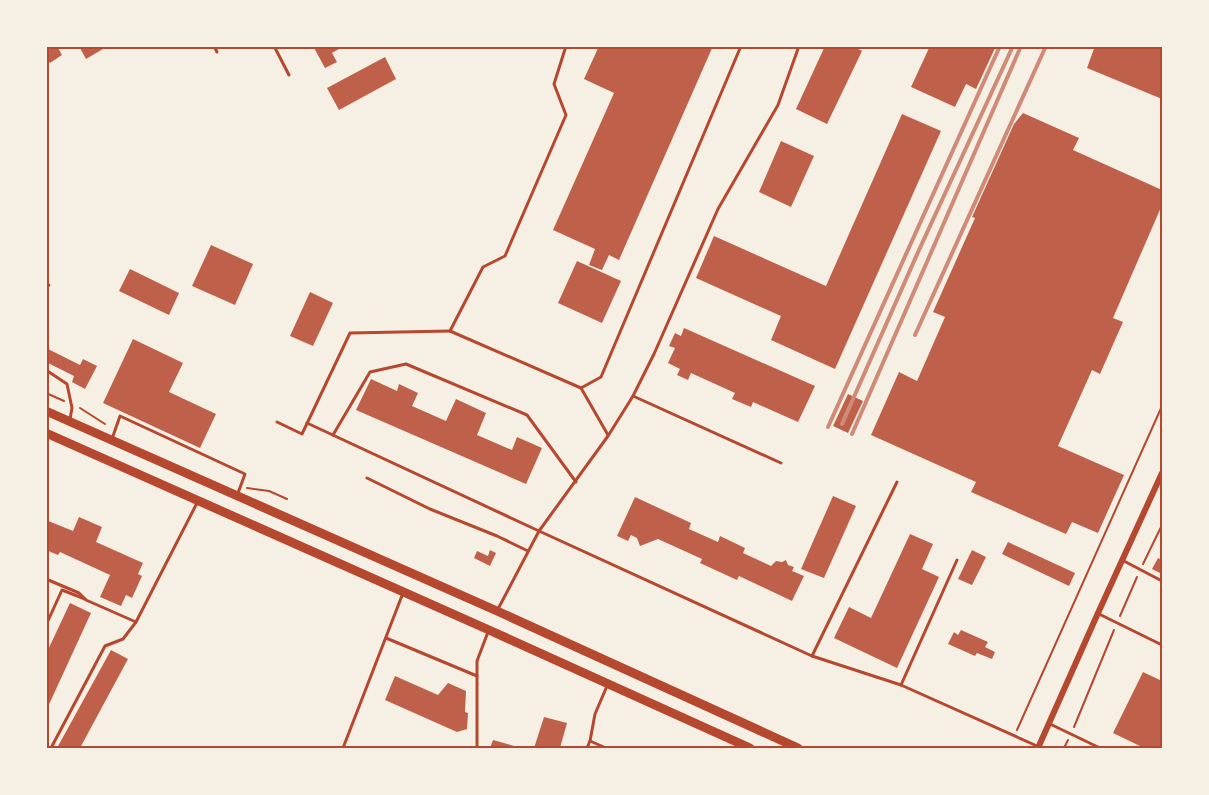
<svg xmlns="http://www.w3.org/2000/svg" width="1209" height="795" font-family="'Exo 2',sans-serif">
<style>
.building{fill:#bf614a}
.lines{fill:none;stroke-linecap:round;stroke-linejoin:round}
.path{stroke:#b5482f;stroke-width:2}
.service{stroke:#b5482f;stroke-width:3}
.minor{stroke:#b5482f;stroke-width:6}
.secondary{stroke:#b5482f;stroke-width:9}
.rail{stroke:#cf8b77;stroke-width:4}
.neatline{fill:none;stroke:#b5482f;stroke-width:2}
</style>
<rect width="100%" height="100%" fill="#f6efe4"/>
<g class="building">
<polygon points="46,46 57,46 62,55 50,63 46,58"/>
<polygon points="79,46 108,46 86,59"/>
<polygon points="313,46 344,46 332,53 337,62 325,68"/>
<polygon points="599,46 713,46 619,260 609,255 602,270 589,265 595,249 553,230 614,93 584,79"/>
<polygon points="825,46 853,46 862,51 827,124 796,109"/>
<polygon points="930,46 996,46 976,89 966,84 955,107 911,87"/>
<polygon points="1095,46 1162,46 1162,99 1087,68"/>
<polygon points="385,57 396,79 339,110 327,88"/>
<polygon points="1023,113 1079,138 1073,150 1162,190 1162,205 1113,318 1123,322 1100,374 1092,370 1058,446 1124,475 1098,533 1072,522 1066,534 971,492 976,482 871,435 899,372 917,381 945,317 933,312 975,218 972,217 1014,124"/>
<polygon points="902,114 941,131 835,369 771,340 781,316 696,278 714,236 826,286"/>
<polygon points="781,141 814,156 791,207 759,192"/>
<polygon points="211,245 253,264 235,305 192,286"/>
<polygon points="577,261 621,281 602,323 558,303"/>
<polygon points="130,269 179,293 169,315 119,291"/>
<polygon points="310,292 333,303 313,346 290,336"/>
<polygon points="684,328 815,386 798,422 753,402 751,407 732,399 735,393 691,373 688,380 677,375 680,369 668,363 675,348 669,346 675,333 681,336"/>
<polygon points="133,339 183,363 169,392 216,414 200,448 103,403"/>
<polygon points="46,348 80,365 83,359 97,366 85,389 72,382 74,376 46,362"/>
<polygon points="371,379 397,391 399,384 418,393 412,406 446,421 456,399 486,413 477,435 512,450 517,437 542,448 526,484 356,410"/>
<polygon points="848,394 863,401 848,433 833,426"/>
<polygon points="833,496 856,506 824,578 801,569"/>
<polygon points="635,497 691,523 689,529 718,542 720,536 745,548 743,553 771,566 776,561 782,562 786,560 788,565 794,567 792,571 804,576 792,601 739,576 737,580 700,563 702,559 658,539 640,546 637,538 631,535 628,541 617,536"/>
<polygon points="79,517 102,527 96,542 143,563 138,574 142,576 132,598 126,595 121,606 100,597 110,575 60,552 58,555 46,550 46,520 73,531"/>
<polygon points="910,534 933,544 922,569 939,577 897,668 834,638 849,607 871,618"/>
<polygon points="1008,542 1075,573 1069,586 1002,554"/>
<polygon points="490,550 496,553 490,566 474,558 477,551 488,556"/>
<polygon points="972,550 986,557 972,585 958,579"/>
<polygon points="1158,558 1162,560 1162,568 1160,573 1152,569"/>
<polygon points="70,603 91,613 46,711 46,654"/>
<polygon points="961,630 988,642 985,647 995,652 992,659 977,653 975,656 948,644 954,632 958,635"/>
<polygon points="111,650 128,659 80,748 57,748"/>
<polygon points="1143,672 1162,681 1162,748 1144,748 1113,733"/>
<polygon points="395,676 438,695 448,683 466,691 465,712 468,713 467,729 457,732 385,700"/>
<polygon points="544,717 567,723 560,748 534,748"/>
<polygon points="493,740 521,748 490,748"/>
</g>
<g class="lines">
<g class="path">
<polyline points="46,393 64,401"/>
<polyline points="80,408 105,424"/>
<polyline points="247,488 269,491 287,499"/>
<polyline points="1143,564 1162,525"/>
<polyline points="1120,616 1137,577"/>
<polyline points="1074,727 1114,630"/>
<polyline points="1017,730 1162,406"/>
<polyline points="1064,748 1068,740"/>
</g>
<g class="service">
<polyline points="214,46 217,52"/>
<polyline points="274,46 289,75"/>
<polyline points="566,46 554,84 566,115 505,256 483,267 450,331 581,388 608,435"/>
<polyline points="46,288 49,285"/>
<polyline points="46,370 67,384 72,408 70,419"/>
<polyline points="581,388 601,377 741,46"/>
<polyline points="633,396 781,463"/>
<polyline points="277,422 302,434 350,333 450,331"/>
<polyline points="307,423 539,531 812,656 901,685"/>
<polyline points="333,435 370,372 406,364 527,415 576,482"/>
<polyline points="112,439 120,416 245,474 238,493"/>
<polyline points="367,478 430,509 497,536 528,551"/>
<polyline points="957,560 901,685 1037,746"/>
<polyline points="1122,560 1162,581"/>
<polyline points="46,579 79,593 86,600 136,622"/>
<polyline points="498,609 539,531 608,436 633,396 654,354 718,209 778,105 799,46"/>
<polyline points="1099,614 1162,645"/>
<polyline points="46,625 62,590 85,599"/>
<polyline points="386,638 477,676"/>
<polyline points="812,656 897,482"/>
<polyline points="1050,724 1100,748"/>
<polyline points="590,741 595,714 607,686"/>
<polyline points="51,748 105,646 123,639 136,622 197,503"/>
<polyline points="343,748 403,593"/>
<polyline points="477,748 477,661 488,632"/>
<polyline points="587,748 590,741 606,748"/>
</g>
<polyline class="minor" points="1038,748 1098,613 1162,473"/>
<g class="secondary">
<polyline points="46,411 497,611 798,748"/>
<polyline points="46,433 489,630 750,748"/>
</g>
<g class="rail">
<polyline points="915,335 1046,46"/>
<polyline points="842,424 919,250 1013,46"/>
<polyline points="828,427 1000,46"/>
<polyline points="852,434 1021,46"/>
</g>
</g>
<rect width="1209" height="795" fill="none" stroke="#f6efe4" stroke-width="96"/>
<rect x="48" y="48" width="1113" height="699" class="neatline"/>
</svg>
